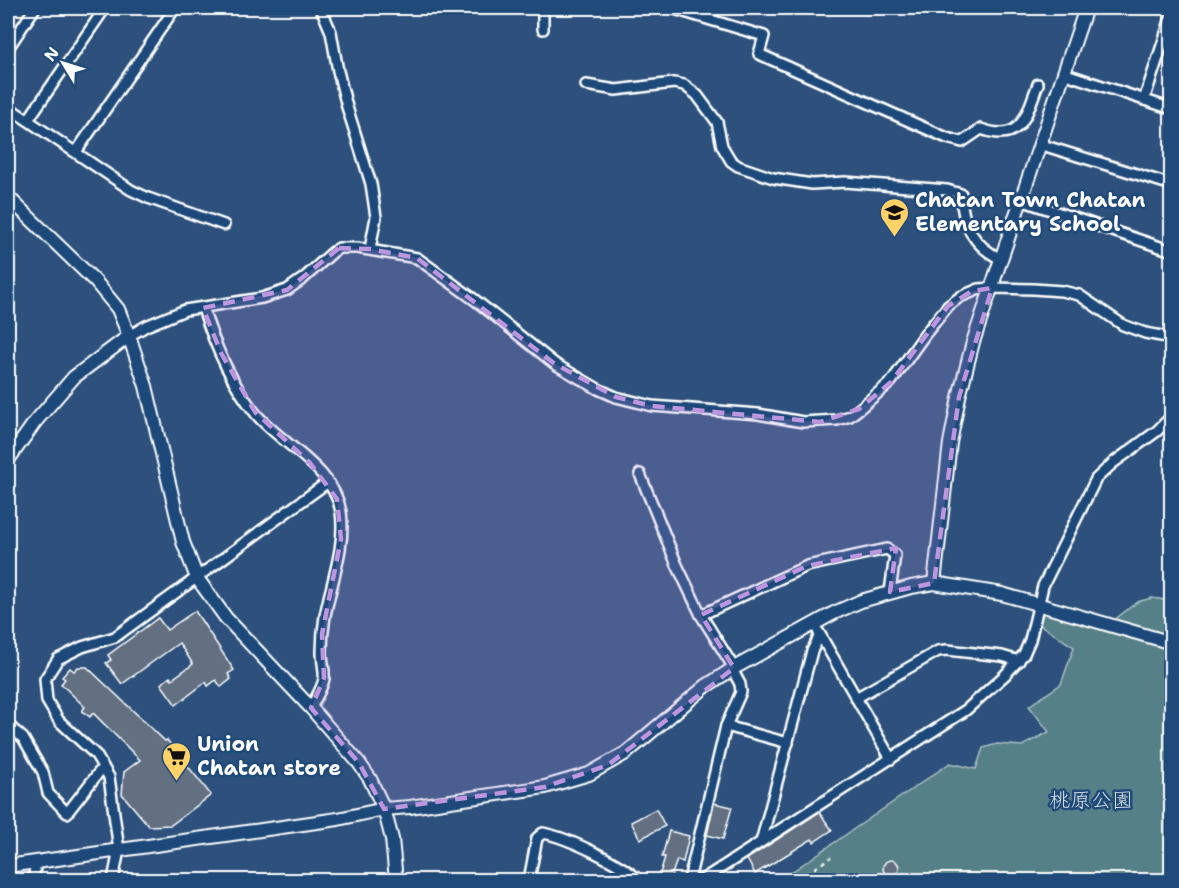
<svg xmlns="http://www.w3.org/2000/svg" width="1179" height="888" font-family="'Shantell Sans','Klee One',sans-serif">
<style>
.green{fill:#568087;stroke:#aac0c3;stroke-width:1.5}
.building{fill:#636f82;stroke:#fff;stroke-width:1.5}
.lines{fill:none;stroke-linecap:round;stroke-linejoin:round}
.street-casing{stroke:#fff;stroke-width:14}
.secondary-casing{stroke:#fff;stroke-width:16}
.path{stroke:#fff;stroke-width:2;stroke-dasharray:4.5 4.5;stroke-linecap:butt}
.street{stroke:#1f4a7a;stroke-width:9}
.secondary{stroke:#1f4a7a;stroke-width:12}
.marked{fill:#bd96df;fill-opacity:0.2;stroke:#bd96df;stroke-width:4.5;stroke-dasharray:12 8;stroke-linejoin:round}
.labels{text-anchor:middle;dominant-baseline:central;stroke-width:5;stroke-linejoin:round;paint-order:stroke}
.poi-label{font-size:21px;font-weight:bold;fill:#fff;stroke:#1f4a7a;text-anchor:start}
.park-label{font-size:21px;fill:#d5dfe1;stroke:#1f4a7a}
</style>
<rect width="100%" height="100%" fill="#2d517c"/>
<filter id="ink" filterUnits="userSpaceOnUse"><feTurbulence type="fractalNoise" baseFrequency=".0167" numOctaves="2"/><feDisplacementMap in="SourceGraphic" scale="12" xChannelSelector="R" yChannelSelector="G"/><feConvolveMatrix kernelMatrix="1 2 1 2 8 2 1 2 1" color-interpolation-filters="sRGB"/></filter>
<g filter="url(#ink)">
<polygon class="green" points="1152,598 1171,601 1171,880 780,880 950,763 976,769 983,748 997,744 1022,746 1049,732 1029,706 1061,684 1074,647 1034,621 1038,603 1109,624 1137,602"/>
<g class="building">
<polygon points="195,611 234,670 228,674 231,679 221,687 216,680 208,686 206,682 176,705 161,684 170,677 172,679 193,664 179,643 122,684 106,663 111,660 108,655 158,618 167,630"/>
<polygon points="78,667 87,667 165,741 167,740 211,795 171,825 149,826 122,794 124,772 140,760 93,713 90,717 82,711 85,707 61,684 65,679 62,677 70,668 74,671"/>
<polygon points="714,803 732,807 723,839 707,835"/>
<polygon points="656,809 665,826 640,839 631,822"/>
<polygon points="819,812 832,830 814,842 812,839 755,874 747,859"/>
<polygon points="669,831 689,836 683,862 677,860 670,880 658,880 665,857 662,857"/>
<circle cx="891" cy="868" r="8"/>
</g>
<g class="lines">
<defs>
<g id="street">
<polyline points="321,8 331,32 338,71 347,107 371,184 376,217 370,249"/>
<path d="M671,8L764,36L759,54L947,138L962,142L981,129C1022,144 1026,115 1038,84"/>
<polyline points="543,29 543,8"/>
<polyline points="8,48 35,8"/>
<polyline points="1063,73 1172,109"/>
<path d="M586,85L616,90L674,83L684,85L697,95L717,122L722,146L731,161L738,166L773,178L812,184L845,182L947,190L961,194C962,224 973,246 1001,259"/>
<polyline points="1144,100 1172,15"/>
<polyline points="8,107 131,190 148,198 224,225"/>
<polyline points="28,120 105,8"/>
<polyline points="1039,144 1172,185"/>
<polyline points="76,152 175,8"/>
<polyline points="1021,200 1172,251"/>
<path d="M203,308C214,344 232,384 256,414C282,445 334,468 341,512C346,546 331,583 325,616C323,628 322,639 322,652C322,661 325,671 324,679C322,689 315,699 311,708"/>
<polyline points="129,336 146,326 185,310 262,298 287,290 304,278 333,252 339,248 357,248 417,258 475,300 555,364 598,389 616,397 652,406 758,414 803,422 837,420 850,416 859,409 891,382 926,333 948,306 960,297 979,289 992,288 1033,289 1062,291 1079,295 1123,325 1145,333 1172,338"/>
<polyline points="640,474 677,565 701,615 734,668"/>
<polyline points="701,615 807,566 887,549 895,555 890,592"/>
<polyline points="818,631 891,759"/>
<polyline points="856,698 938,651 947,650 1002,656 1019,661"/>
<polyline points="8,725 23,738 43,772 48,793 67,813 103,767"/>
<polyline points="726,726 788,743"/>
<polyline points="761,842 812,651 820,635"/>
<polyline points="33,880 36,862"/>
<polyline points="113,880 119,850 109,777 96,755 59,721 47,701 45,679 58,659 82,647 115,637 328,482"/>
<path d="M529,880L537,838L543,833C569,838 620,863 639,880"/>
<polyline points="689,880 726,726 741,692 740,684 732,669"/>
<polyline points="702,880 966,710 1005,675 1024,654 1030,640 1043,586 1096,479 1113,463 1157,431 1172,416"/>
</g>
<g id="secondary">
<polyline points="8,197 95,281 118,309 129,336 146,386 183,542 197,578 226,618 311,708 359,763 370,779 384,809 392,839 396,880"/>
<polyline points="8,460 35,422 74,377 129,336"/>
<polyline points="934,583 950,443 959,397 973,342 1086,8"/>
<polyline points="8,866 338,819 384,809 410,807 545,787 589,774 626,753 706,686 734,668 834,613 861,601 911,587 934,583 1002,594 1172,643"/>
</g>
</defs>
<use href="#street" class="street-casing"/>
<use href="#secondary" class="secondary-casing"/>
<g class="path">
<polyline points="801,880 802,877 831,857"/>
<polyline points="901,880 902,878"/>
<polyline points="988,880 998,877 1009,880"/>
<polyline points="1051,880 1062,878 1082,880"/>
</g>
<use href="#street" class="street"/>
<use href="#secondary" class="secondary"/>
</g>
</g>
<path class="marked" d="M339,248L370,249L417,258L555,364L616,397L652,406L820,422L859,409L891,382L948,306L972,291L992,288L959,397L934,583L890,592L896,548L807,566L701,615L734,668L608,765L545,787L384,809L359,763L311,708L324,678L322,634L341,539L337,499L310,463L255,412L221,353L203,308L287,290Z"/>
<defs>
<symbol id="school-pin" viewBox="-11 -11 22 30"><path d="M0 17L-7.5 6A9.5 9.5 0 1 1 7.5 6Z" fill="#ffd166" stroke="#1f4a7a"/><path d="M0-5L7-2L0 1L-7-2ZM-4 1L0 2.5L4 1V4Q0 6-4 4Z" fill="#111"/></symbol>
<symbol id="supermarket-pin" viewBox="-11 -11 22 30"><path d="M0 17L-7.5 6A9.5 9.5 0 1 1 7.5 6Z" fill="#ffd166" stroke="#1f4a7a"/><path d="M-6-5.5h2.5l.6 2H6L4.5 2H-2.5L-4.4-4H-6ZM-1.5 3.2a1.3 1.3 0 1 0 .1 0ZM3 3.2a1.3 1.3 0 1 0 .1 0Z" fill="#111"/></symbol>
</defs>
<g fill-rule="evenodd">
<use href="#school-pin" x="878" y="196" width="33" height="45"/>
<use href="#supermarket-pin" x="160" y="740" width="33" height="45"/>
</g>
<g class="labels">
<g class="poi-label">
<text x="915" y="200">Chatan Town Chatan<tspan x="915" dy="24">Elementary School</tspan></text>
<text x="197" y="744">Union<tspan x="197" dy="24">Chatan store</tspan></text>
</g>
<g class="park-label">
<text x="1091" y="800">桃原公園</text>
</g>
</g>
<rect width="1179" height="888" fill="none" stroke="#1f4a7a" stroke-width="30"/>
<rect x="15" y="15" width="1149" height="858" fill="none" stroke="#fff" stroke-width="2" filter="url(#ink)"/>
<g transform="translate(63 63) rotate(308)" stroke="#1f4a7a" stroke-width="4.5" paint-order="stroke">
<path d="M0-4.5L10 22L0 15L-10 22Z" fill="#ffffff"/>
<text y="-9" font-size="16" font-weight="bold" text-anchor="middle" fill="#ffffff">N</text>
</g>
</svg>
